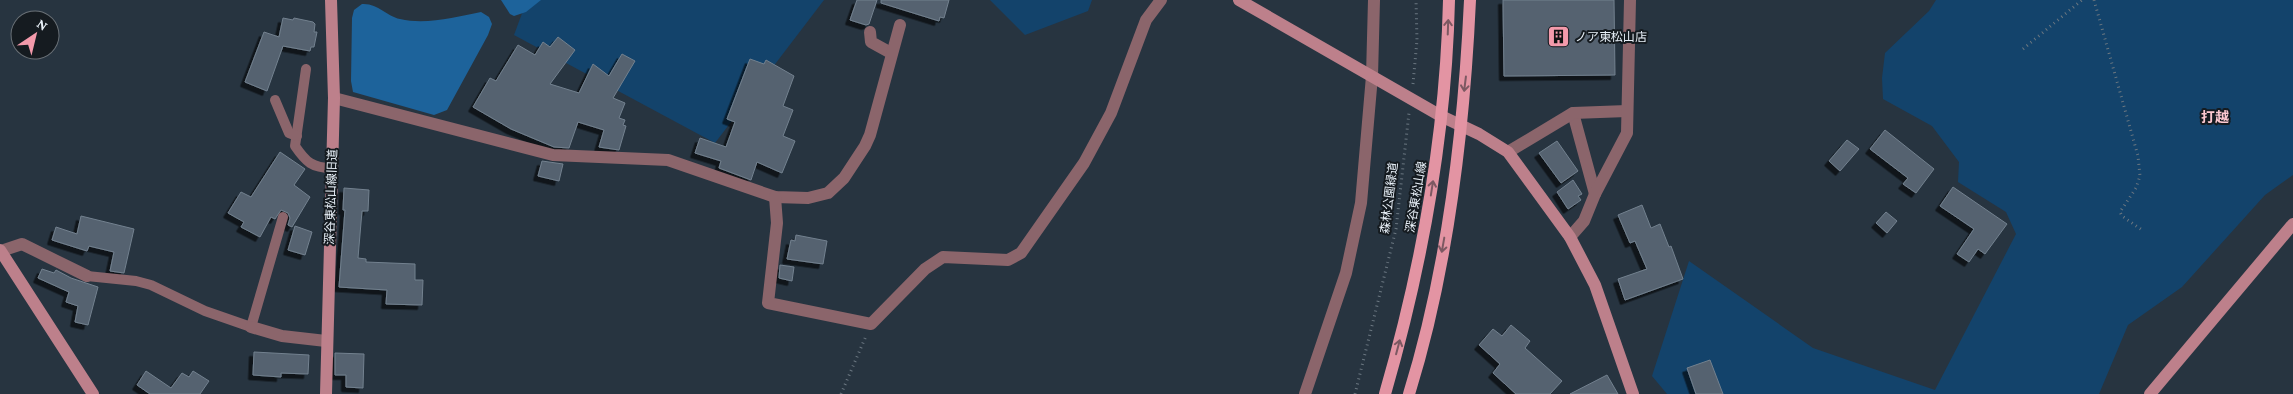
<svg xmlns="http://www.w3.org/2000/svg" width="2293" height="394" font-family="'Crimson Pro','Noto Sans JP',serif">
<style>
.green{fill:#13436b}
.water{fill:#1d639b}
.building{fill:#54626f;stroke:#73818f;filter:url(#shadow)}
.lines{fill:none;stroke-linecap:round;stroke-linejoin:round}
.path{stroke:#6b7781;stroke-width:3;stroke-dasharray:1 4;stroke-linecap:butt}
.lane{stroke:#8b656b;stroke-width:10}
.street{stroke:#8b656b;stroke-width:12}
.secondary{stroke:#bd808b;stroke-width:12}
.primary{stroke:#e394a3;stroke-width:12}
.oneway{stroke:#7c5862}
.labels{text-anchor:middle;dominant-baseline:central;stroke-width:4;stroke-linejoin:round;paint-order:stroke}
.poi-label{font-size:12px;fill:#e9f1f9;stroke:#151b20;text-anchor:start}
.street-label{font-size:12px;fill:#e9f1f9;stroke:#151b20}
.neighbourhood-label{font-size:14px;font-weight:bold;fill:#fcc8d0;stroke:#151b20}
</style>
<defs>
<filter id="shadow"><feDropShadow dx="-4.5" dy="4.5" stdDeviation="0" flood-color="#0009"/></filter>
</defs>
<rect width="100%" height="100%" fill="#273440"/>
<g class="green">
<polygon points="527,0 824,0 715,143 514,35"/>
<polygon points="990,0 1092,0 1088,11 1025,35"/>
<polygon points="1936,0 2293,0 2293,175 2265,195 2182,287 2128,325 2099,394 1667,394 1652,376 1689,261 1813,348 1935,390 2016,234 2006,212 1958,182 1959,162 1932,126 1883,99 1882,78 1885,53 1929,11"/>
</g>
<g class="water">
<polygon points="501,0 541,0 526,12 514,16 510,14"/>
<path d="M362,4C378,3 386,16 400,19C426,25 456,17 481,12L489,17L492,24L488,35L447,110L434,115L353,92L351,81L352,18L354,10Z"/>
</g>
<g class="building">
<polygon points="857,0 877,0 869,24 866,25 850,20"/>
<polygon points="881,0 949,0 944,18 940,17 939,21 881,3"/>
<polygon points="1503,0 1614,0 1615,75 1504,76"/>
<polygon points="283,18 293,20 294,18 313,22 315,24 314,32 317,32 314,47 311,47 310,51 283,46 267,91 245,82 264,32 279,37"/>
<polygon points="558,37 575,50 550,84 579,93 593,64 609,76 622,54 635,61 613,98 625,103 619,118 625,120 623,125 626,126 619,150 599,147 604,130 578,122 569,148 554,147 511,129 473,107 490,78 496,81 518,45 535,55 543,42 550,47"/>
<polygon points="750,59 764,64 766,60 794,76 783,106 793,110 783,136 795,141 782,173 757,162 751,180 719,168 721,161 695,153 700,138 726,147 735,122 727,119"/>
<polygon points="1885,130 1934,169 1916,193 1903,184 1908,178 1870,149"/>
<polygon points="1847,140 1859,149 1840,171 1829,161"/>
<polygon points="1557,141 1578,171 1561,183 1539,153"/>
<polygon points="280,152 305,169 294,185 310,197 292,227 288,225 290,218 288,213 281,210 275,219 271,217 260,237 241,227 244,222 228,213 241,192 251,197"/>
<polygon points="542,161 563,164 559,181 538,176"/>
<polygon points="1573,180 1582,194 1578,196 1581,200 1568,209 1557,192"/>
<polygon points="1953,187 2007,224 1985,254 1978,249 1969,262 1957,254 1974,229 1940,206"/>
<polygon points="344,188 369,190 368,211 362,211 358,258 366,259 366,262 415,264 415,280 423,280 422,305 386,304 387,290 339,287 345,210 343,210"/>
<polygon points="1642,205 1651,228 1660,224 1669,247 1671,246 1683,279 1625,300 1618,279 1647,269 1635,241 1630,243 1618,215"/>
<polygon points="1886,212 1897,221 1887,233 1876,223"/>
<polygon points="81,216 134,229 124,273 110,271 114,252 89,246 87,251 52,240 56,227 77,234"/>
<polygon points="295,226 312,232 305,255 288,250"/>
<polygon points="796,235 827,241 823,264 787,259 791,240 795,241"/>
<polygon points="780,265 794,267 792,281 779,278"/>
<polygon points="42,269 54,273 56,270 71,278 98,287 88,325 75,322 78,306 66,302 69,292 38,278"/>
<polygon points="1511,325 1530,341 1525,348 1562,381 1550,394 1516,394 1493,373 1500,364 1479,345 1493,329 1502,336"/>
<polygon points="254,352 309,355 308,374 281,373 281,377 253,375"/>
<polygon points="335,353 364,354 363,388 346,387 346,375 335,375"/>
<polygon points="1710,360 1723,394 1696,394 1687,368"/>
<polygon points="146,371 171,388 182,373 189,377 193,371 209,381 200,394 150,394 137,385"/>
<polygon points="1607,375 1618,394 1570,394"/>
</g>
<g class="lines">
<g class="path">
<polyline points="2094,0 2138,156 2140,176 2136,188 2120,212 2122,216 2142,230"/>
<polyline points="2023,49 2082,0"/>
<polyline points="1413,84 1417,40 1416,0"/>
<polyline points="841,394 866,336"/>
<polyline points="1355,394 1396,229 1409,113"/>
</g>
<g class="lane">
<path d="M306,69L295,146C306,162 312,168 332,168"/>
<polyline points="275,100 289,133 297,136"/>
<polyline points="87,276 136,281 151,285 205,311 251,327 283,217"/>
</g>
<g class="street">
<polyline points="870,32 871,42 891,53"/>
<polyline points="334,98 553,155 668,160 775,197 808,198 828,193 844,178 865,146 870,135 900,25"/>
<polyline points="1573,113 1595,194"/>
<polyline points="1508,152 1573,113 1627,111"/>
<polyline points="775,197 777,223 768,303 871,324 925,269 943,257 1008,260 1021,253 1084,163 1111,113 1146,20 1161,0"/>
<polyline points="1570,237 1584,221 1595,194 1627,133 1630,0"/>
<polyline points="1,251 22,244 87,276"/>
<polyline points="251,327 282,336 326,341"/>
<polyline points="1305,394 1346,273 1361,203 1372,76 1374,0"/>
</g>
<g class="secondary">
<polyline points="1239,0 1441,116 1479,134 1508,152 1570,237 1595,285 1633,394"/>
<polyline points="0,250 93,394"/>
<polyline points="326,394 334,98 331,0"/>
<polyline points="2150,394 2293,224"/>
</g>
<g class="primary">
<path d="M1385,394C1422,266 1446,134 1449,0"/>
<path d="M1409,394C1448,269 1464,131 1470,0"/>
</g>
</g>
<defs><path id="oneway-shaft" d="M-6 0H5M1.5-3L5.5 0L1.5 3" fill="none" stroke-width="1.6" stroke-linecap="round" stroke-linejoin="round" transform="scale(1.25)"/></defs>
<g class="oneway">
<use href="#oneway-shaft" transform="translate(1448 27) rotate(-88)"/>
<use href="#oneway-shaft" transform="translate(1465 84) rotate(97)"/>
<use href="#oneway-shaft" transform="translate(1432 188) rotate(-81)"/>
<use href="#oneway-shaft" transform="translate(1443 245) rotate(100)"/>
<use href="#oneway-shaft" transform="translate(1398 347) rotate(-75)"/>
</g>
<defs>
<symbol id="building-square" viewBox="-11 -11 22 22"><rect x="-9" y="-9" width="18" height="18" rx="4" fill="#f39aab" stroke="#151b20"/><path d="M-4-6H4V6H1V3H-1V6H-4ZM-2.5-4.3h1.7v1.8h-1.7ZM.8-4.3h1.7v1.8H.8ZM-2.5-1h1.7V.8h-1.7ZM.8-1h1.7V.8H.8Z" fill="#111"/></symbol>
</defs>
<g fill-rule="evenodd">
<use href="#building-square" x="1546" y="24" width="25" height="25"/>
</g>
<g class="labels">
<g class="poi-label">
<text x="1575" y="37">ノア東松山店</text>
</g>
<g class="street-label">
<text transform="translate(331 197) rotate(-88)">深谷東松山線旧道</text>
<text transform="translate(1416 197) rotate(-80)">深谷東松山線</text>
<text transform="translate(1389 198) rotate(-83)">森林公園緑道</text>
</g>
<g class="neighbourhood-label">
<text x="2215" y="117">打越</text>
</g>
</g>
<g transform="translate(35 35) rotate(35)"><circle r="24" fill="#151b20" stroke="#6a7177"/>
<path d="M0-4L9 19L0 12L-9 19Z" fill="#f39aab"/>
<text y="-8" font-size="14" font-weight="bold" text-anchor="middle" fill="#e9f1f9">N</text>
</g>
</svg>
